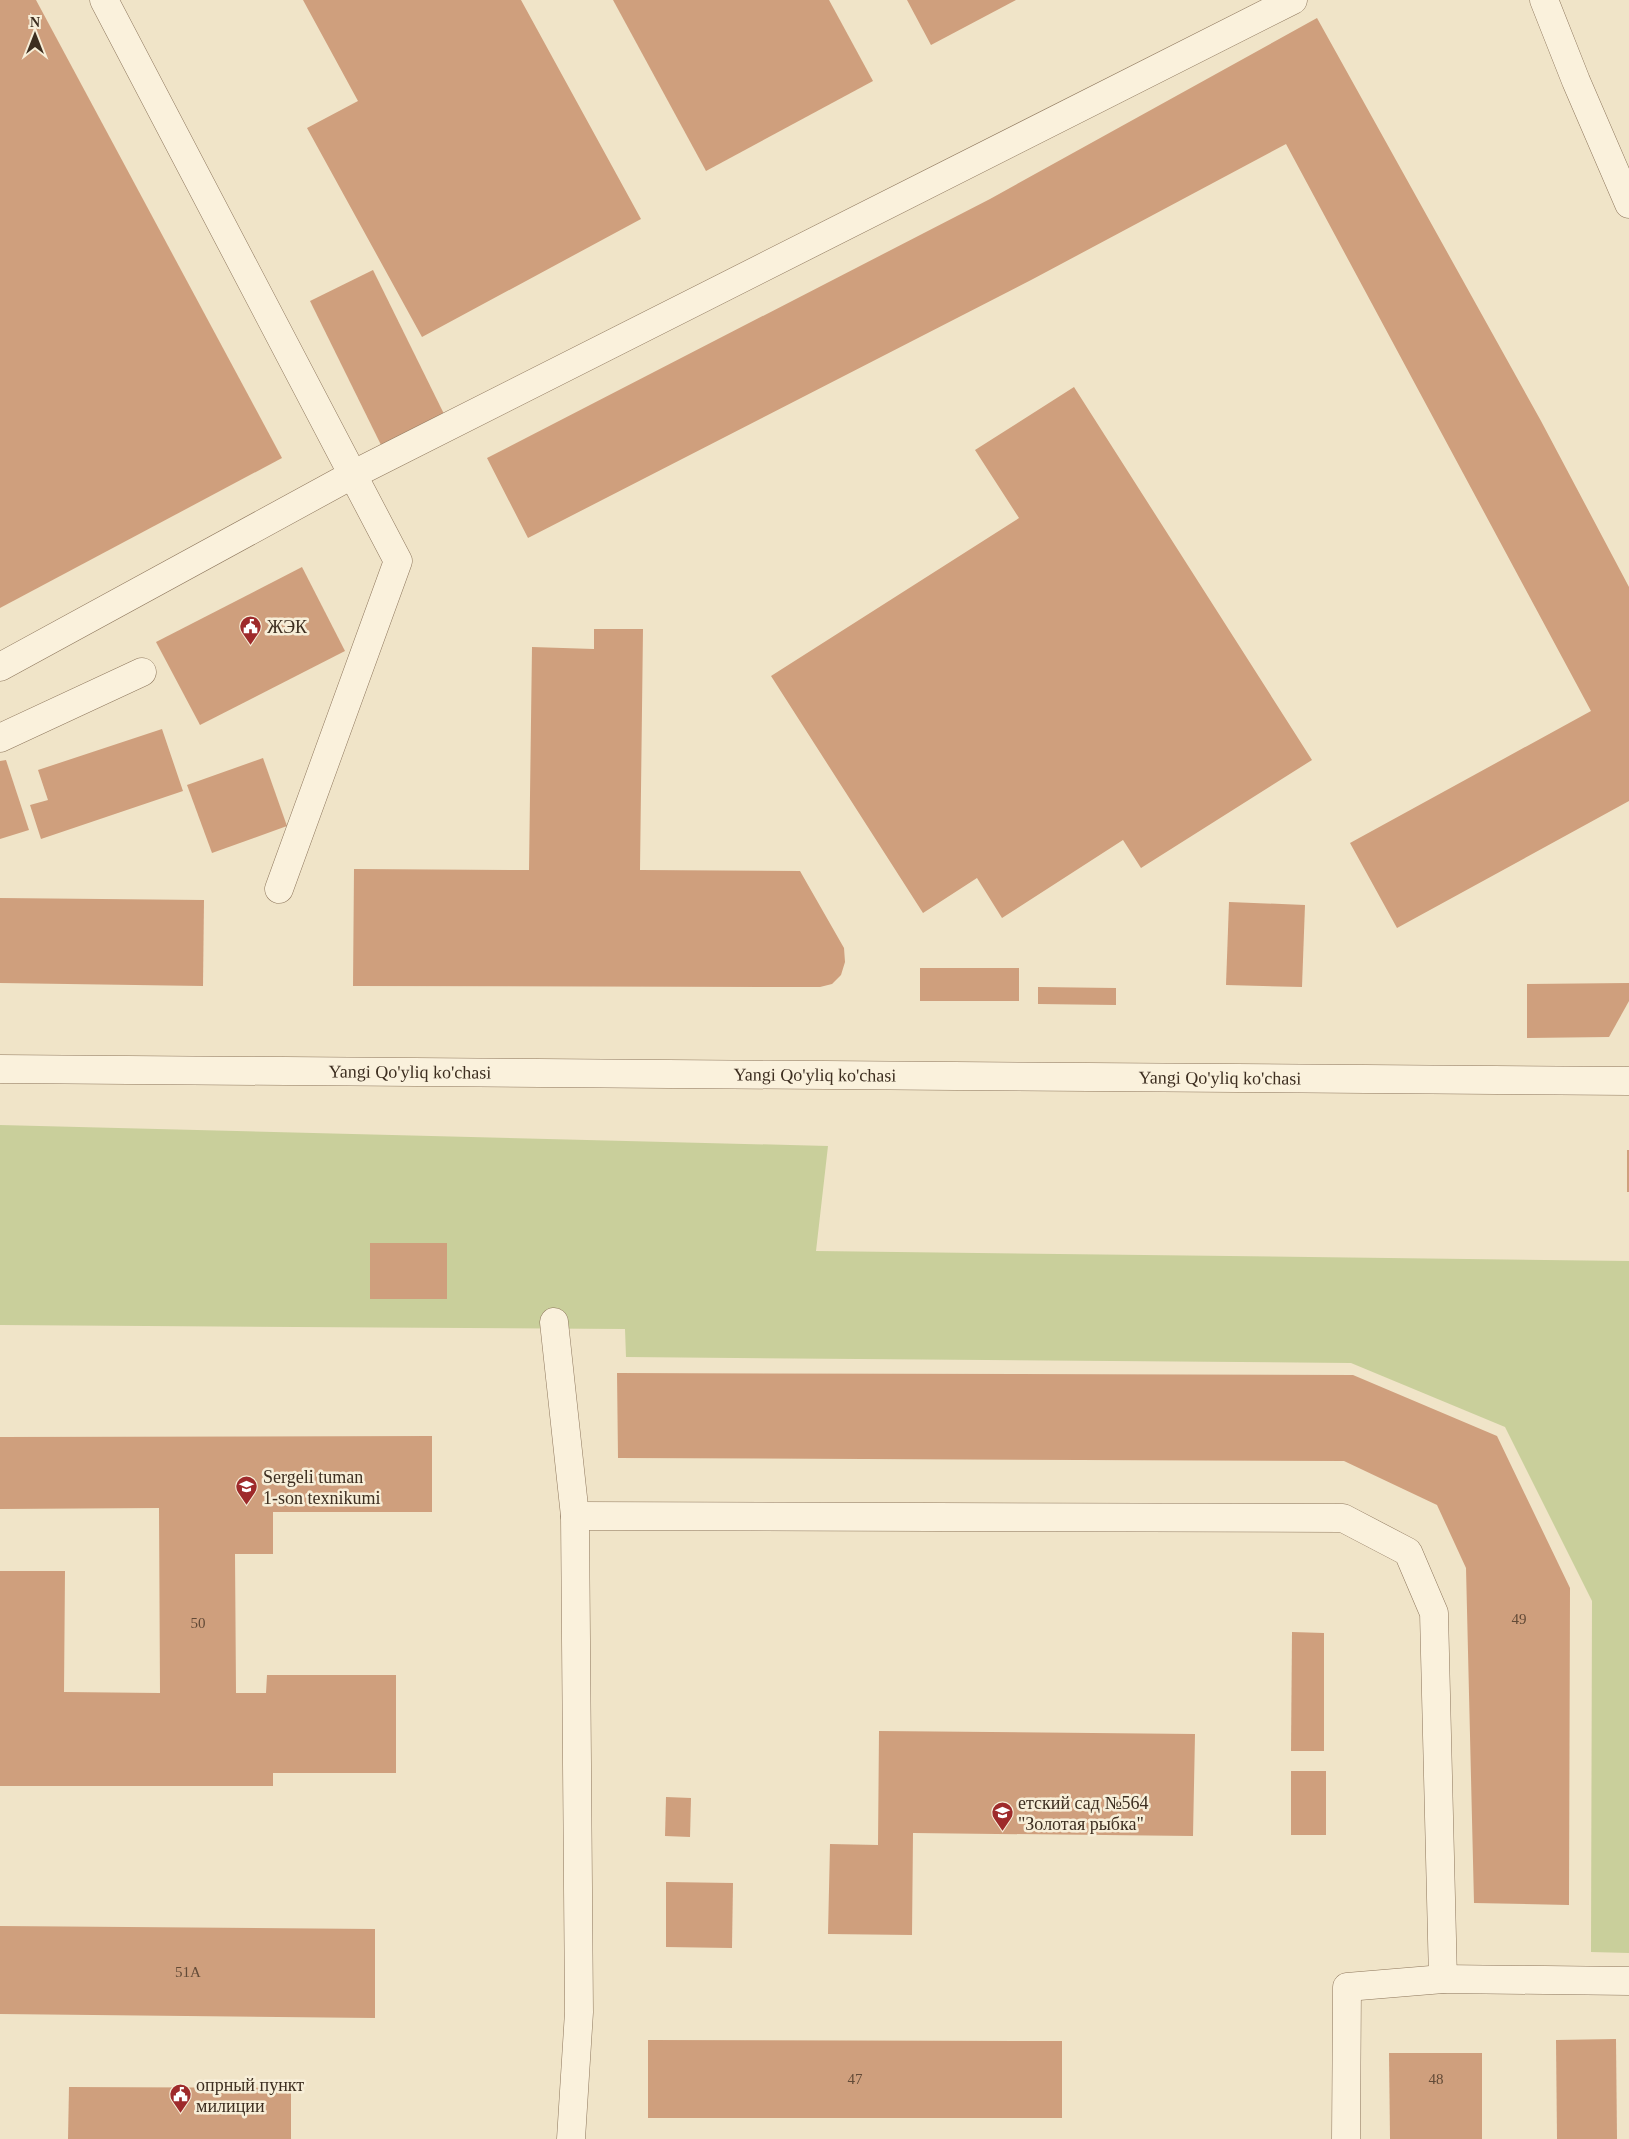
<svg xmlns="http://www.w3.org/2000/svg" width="1629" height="2139" font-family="'Times New Roman',serif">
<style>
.green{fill:#c9cf9b}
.building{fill:#cf9f7d}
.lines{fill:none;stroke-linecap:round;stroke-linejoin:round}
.minor-casing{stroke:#8d765c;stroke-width:29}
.minor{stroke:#faf1dc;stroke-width:28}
.labels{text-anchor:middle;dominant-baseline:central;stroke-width:5;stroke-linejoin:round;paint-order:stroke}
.number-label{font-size:15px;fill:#624a37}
.poi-label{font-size:18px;fill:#3d2e20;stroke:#f7eed8;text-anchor:start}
.street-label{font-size:18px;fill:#3d2e20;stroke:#f7eed8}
</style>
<rect width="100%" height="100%" fill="#f0e4c8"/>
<polygon class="green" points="0,1125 828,1146 816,1251 1629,1261 1629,1953 1591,1952 1592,1601 1505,1427 1351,1363 626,1357 625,1329 0,1325"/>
<g class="building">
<polygon points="0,0 36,0 282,458 0,608"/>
<polygon points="303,0 521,0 641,219 422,337 307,128 358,101"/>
<polygon points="613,0 829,0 873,81 706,171"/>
<polygon points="907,0 1016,0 931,45"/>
<polygon points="1317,18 1541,421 1629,587 1629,801 1397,928 1350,843 1591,711 1286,144 1033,279 528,538 487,458 990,199"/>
<polygon points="373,270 446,418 383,449 310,301"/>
<polygon points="1074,387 1312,760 1141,868 1123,840 1002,918 977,878 923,913 771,676 1019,518 975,450"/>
<polygon points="302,567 345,651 200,725 156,642"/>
<polygon points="594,629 643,629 640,870 800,871 844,948 845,962 841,975 832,984 820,987 353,986 354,869 529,870 532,647 594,649"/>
<polygon points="162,729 183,791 41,839 30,805 48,800 38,770"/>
<polygon points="263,758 287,826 212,853 187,785"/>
<polygon points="6,760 29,830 0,839 0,761"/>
<polygon points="0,898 204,900 203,986 0,983"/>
<polygon points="1229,902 1305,905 1302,987 1226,985"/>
<rect x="920" y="968" width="99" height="33"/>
<polygon points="1629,983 1629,1001 1609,1037 1527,1038 1527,984"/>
<polygon points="1038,987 1116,988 1116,1005 1038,1004"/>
<rect x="1627" y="1150" width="2" height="42"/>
<rect x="370" y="1243" width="77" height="56"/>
<polygon points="617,1373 1353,1375 1497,1436 1570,1588 1569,1905 1474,1903 1466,1568 1437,1505 1344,1461 618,1458"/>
<polygon points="432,1436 432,1512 273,1512 273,1554 235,1554 236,1693 266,1693 267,1675 396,1675 396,1773 273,1773 273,1786 0,1786 0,1571 65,1571 64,1692 160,1693 159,1508 0,1509 0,1437"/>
<polygon points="1292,1632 1324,1633 1324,1751 1291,1751"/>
<polygon points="879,1731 1195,1734 1193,1836 913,1833 912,1935 828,1934 830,1844 878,1845"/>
<rect x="1291" y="1771" width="35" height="64"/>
<polygon points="666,1797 691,1798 690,1837 665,1836"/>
<polygon points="666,1882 733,1883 732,1948 666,1947"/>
<polygon points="0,1926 375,1929 375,2018 0,2014"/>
<polygon points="1616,2039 1617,2139 1557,2139 1556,2040"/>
<polygon points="648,2040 1062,2041 1062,2118 648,2118"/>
<polygon points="1389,2053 1482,2053 1482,2139 1390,2139"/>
<polygon points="69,2087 291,2088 291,2139 68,2139"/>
</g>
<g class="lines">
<defs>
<g id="minor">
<polyline points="104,0 398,561 279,889"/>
<polyline points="1544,0 1576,81 1629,204"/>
<polyline points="0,667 352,475 1293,0"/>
<polyline points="0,738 142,672"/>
<path id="s1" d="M0,1069L1629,1081"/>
<polyline points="554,1322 575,1516 579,2012 571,2139"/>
<polyline points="575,1516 1343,1518 1408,1552 1434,1613 1443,1979"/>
<polyline points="1346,2139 1347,1987 1443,1979 1629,1981"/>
</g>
</defs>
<use href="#minor" class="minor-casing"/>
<use href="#minor" class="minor"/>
</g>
<defs>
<symbol id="civic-pin" viewBox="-11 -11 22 30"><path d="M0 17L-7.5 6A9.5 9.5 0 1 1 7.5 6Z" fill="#9e2a2b" stroke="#f7eed8"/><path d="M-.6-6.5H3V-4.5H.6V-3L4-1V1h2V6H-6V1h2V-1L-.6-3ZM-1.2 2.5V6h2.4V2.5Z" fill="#fff"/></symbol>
<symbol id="university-pin" viewBox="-11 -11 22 30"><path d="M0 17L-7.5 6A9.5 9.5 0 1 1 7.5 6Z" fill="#9e2a2b" stroke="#f7eed8"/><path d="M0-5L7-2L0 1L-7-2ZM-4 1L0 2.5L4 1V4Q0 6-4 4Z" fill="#fff"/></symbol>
<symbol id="school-pin" viewBox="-11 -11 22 30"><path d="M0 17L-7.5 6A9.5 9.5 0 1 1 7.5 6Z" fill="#9e2a2b" stroke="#f7eed8"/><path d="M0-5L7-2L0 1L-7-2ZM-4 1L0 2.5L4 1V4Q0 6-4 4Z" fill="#fff"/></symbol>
</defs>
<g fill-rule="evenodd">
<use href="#civic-pin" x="238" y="614" width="25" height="34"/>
<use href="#university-pin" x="234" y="1474" width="25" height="34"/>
<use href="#school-pin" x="990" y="1800" width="25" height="34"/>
<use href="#civic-pin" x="168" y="2082" width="25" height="34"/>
</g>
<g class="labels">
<g class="number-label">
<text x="1519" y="1619">49</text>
<text x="198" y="1623">50</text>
<text x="188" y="1972">51А</text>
<text x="855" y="2079">47</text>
<text x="1436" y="2079">48</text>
</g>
<g class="poi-label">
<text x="267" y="627">ЖЭК</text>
<text x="263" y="1477">Sergeli tuman<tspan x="263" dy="21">1-son texnikumi</tspan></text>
<text x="1018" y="1803">етский сад №564<tspan x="1018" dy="21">"Золотая рыбка"</tspan></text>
<text x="196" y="2085">опрный пункт<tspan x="196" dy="21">милиции</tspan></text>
</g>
<g class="street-label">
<text stroke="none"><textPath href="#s1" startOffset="410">Yangi Qo'yliq ko'chasi</textPath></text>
<text stroke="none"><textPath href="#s1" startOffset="815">Yangi Qo'yliq ko'chasi</textPath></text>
<text stroke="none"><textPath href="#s1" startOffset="1220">Yangi Qo'yliq ko'chasi</textPath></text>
</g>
</g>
<g transform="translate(35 35)" stroke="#f7eed8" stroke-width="4" paint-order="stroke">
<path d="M0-4L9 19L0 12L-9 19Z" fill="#3d2e20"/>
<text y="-8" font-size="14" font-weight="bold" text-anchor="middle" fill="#3d2e20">N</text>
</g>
</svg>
